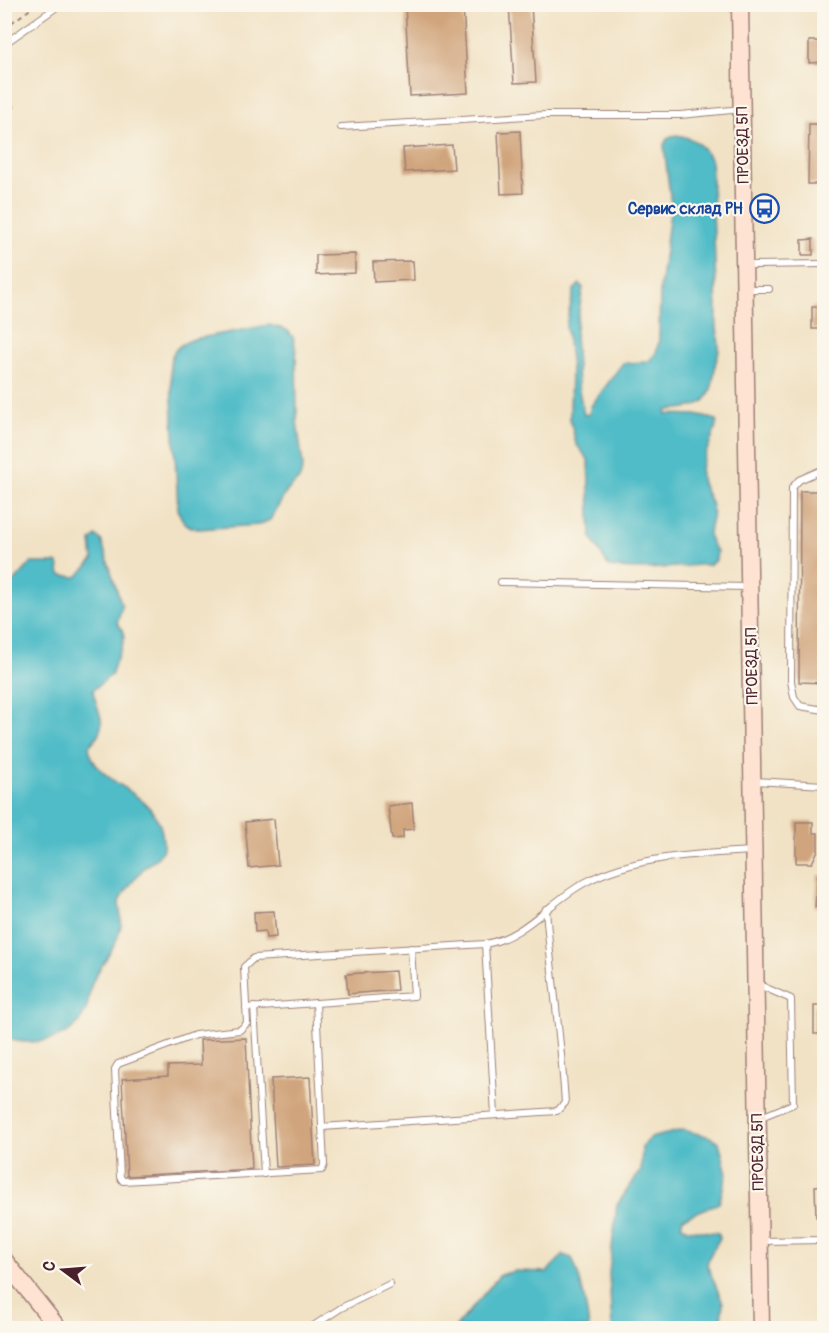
<svg xmlns="http://www.w3.org/2000/svg" width="829" height="1333" font-family="Pangolin,sans-serif">
<style>
.water{fill:#4fbcc7;stroke:#4c6e79;stroke-width:1.5}
.building{fill:#d0a47b}
.lines{fill:none;stroke-linecap:round;stroke-linejoin:round}
.lane-casing{stroke:#9e8078;stroke-width:8}
.secondary-casing{stroke:#9e8078;stroke-width:19}
.path{stroke:#9e8078;stroke-width:2;stroke-dasharray:4.5 4.5;stroke-linecap:butt}
.lane{stroke:#fff;stroke-width:6}
.secondary{stroke:#fee3d2;stroke-width:16}
.labels{text-anchor:middle;dominant-baseline:central;stroke-width:4.5;stroke-linejoin:round;paint-order:stroke}
.street-label{font-size:16px;fill:#4a1f2b;stroke:#fbf7ec}
.transit-label{font-size:16px;font-weight:bold;fill:#164399;stroke:#fbf7ec;text-anchor:end}
</style>
<rect width="100%" height="100%" fill="#fbf7ec"/>
<filter id="ink" filterUnits="userSpaceOnUse"><feTurbulence type="fractalNoise" baseFrequency=".0167" numOctaves="2"/><feDisplacementMap in="SourceGraphic" scale="12" xChannelSelector="R" yChannelSelector="G"/><feConvolveMatrix kernelMatrix="1 2 1 2 8 2 1 2 1" color-interpolation-filters="sRGB"/></filter>
<filter id="wash" filterUnits="userSpaceOnUse"><feTurbulence type="fractalNoise" baseFrequency=".008" numOctaves="4" result="noise"/><feDisplacementMap in="SourceGraphic" scale="24" xChannelSelector="R" yChannelSelector="G"/><feGaussianBlur stdDeviation="1.35" result="paint"/><feColorMatrix in="noise" values="0 0 0 0 0 0 0 0 0 0 0 0 0 0 0 0 0 1.4 0 .05"/><feComposite in="paint" operator="in"/></filter>
<g filter="url(#wash)">
<rect width="100%" height="100%" fill="#f1e2c5"/>
<g class="water">
<path d="M676,135C695,138 701,144 711,160L717,312C715,325 719,336 719,349C719,355 715,361 715,367C711,404 704,407 667,410L666,414L696,415L717,420C716,437 703,452 701,469C699,484 706,490 711,503C718,523 699,531 717,551L716,560L709,565C697,564 688,567 676,567C654,569 632,570 609,567L591,537L588,459L576,444L570,419L571,368L566,325L574,290L580,284L583,288L575,334L578,386L584,415L589,414L591,406L623,363L648,362L656,353L659,340L660,289L671,205L664,145L667,139Z"/>
<path d="M269,325L287,330L293,337L296,350L297,421L303,467L300,478L287,491L270,520L259,525L198,529C186,526 181,521 178,509L170,363C173,349 180,344 194,339Z"/>
<path d="M96,536L101,540L122,606L117,623C134,640 114,655 112,674L93,690C97,716 112,722 89,746C92,787 160,788 163,840C163,844 164,849 161,853C158,859 149,863 144,868C135,878 126,890 119,901C119,909 122,917 121,924C120,942 101,964 93,981C88,991 90,1003 85,1012C72,1041 32,1047 4,1038L5,587L15,581L31,563H58L60,575L77,577L93,560L91,541Z"/>
<polygon points="683,1130 710,1137 719,1142 727,1174 719,1203 683,1218 681,1225 687,1229 718,1233 720,1238 709,1257 707,1265 723,1303 720,1328 612,1328 609,1273 617,1205 641,1170 642,1147 650,1138"/>
<path d="M563,1255L572,1258C582,1281 586,1304 589,1328H455L500,1275L515,1271L547,1272Z"/>
</g>
<g id="blocks">
<g class="building">
<polygon points="405,4 463,4 468,93 410,96"/>
<polygon points="509,4 531,4 536,82 514,83"/>
<polygon points="809,41 825,41 825,62 809,63"/>
<polygon points="809,124 825,124 825,184 808,184"/>
<polygon points="520,131 523,193 501,194 498,132"/>
<polygon points="452,145 454,169 405,172 403,148"/>
<polygon points="813,239 813,255 802,255 802,240"/>
<polygon points="355,254 355,273 316,275 316,255"/>
<polygon points="413,261 414,280 374,282 373,262"/>
<rect x="812" y="307" width="13" height="22"/>
<polygon points="800,491 825,491 825,683 799,682"/>
<polygon points="412,803 414,829 403,830 403,838 392,839 388,806"/>
<polygon points="274,819 278,865 249,868 245,822"/>
<polygon points="796,822 813,822 813,833 818,833 818,850 812,863 796,863"/>
<polygon points="818,875 825,875 825,908 815,907"/>
<polygon points="274,911 276,937 266,938 265,931 255,932 254,912"/>
<polygon points="395,971 397,990 348,994 346,974"/>
<rect x="814" y="1006" width="11" height="28"/>
<polygon points="246,1038 252,1169 127,1176 122,1079 168,1076 168,1066 201,1065 200,1040"/>
<polygon points="310,1077 315,1165 276,1167 271,1079"/>
<polygon points="825,1185 825,1217 816,1217 815,1186"/>
</g>
</g>
</g>
<g filter="url(#ink)">
<use href="#blocks" fill-opacity="0" stroke="#9e8078" stroke-width="1.5"/>
<g class="lines">
<defs>
<g id="lane">
<polyline points="4,44 61,4"/>
<polyline points="4,99 10,107"/>
<polyline points="341,127 545,115 680,115 742,109"/>
<polyline points="746,265 824,264"/>
<polyline points="746,289 769,289"/>
<polyline points="824,469 799,480 792,488 791,681 794,697 800,706 824,710"/>
<polyline points="501,582 747,587"/>
<polyline points="754,781 824,785"/>
<polyline points="485,944 495,1115"/>
<polyline points="757,984 791,999 793,1104 761,1117"/>
<polyline points="316,1003 414,996 411,948"/>
<polyline points="254,1007 264,1174"/>
<path d="M246,1008L316,1003L324,1165L322,1170L123,1181L120,1177L115,1069L118,1064L195,1035L240,1030L247,1023L244,967L254,958L485,944C525,937 550,901 586,882C635,856 697,854 752,851"/>
<path d="M322,1127L557,1111L565,1103C561,1038 551,974 546,909"/>
<polyline points="760,1241 824,1240"/>
<polyline points="310,1328 341,1308 390,1284"/>
</g>
<g id="secondary">
<polyline points="740,4 761,1328"/>
<polyline points="4,1260 58,1328"/>
</g>
</defs>
<use href="#lane" class="lane-casing"/>
<use href="#secondary" class="secondary-casing"/>
<g class="path">
<polyline points="4,20 8,25"/>
<polyline points="4,28 36,5"/>
</g>
<use href="#lane" class="lane"/>
<use href="#secondary" class="secondary"/>
</g>
</g>
<defs>
<symbol id="bus-ring" viewBox="-11 -11 22 22"><circle r="9.5" fill="#fbf7ec" stroke="#1a4fb4" stroke-width="1.5"/><path d="M-5-6H5V4H4V6H2V4H-2V6H-4V4H-5ZM-3.5-4V0h7V-4ZM-3.5 1.2v1.5H-2V1.2ZM2 1.2v1.5H3.5V1.2Z" fill="#1a4fb4"/></symbol>
</defs>
<g fill-rule="evenodd">
<use href="#bus-ring" x="748" y="192" width="33" height="33"/>
</g>
<g class="labels">
<g class="street-label">
<text transform="translate(743 145) rotate(-91)">ПРОЕЗД 5П</text>
<text transform="translate(752 666) rotate(-91)">ПРОЕЗД 5П</text>
<text transform="translate(758 1152) rotate(-91)">ПРОЕЗД 5П</text>
</g>
<g class="transit-label">
<text x="743" y="209">Сервис склад РН</text>
</g>
</g>
<rect width="829" height="1333" fill="none" stroke="#fbf7ec" stroke-width="24"/>
<g transform="translate(63 1270) rotate(286)" stroke="#fbf7ec" stroke-width="4.5" paint-order="stroke">
<path d="M0-4.5L10 22L0 15L-10 22Z" fill="#4a1f2b"/>
<text y="-9" font-size="16" font-weight="bold" text-anchor="middle" fill="#4a1f2b">С</text>
</g>
</svg>
